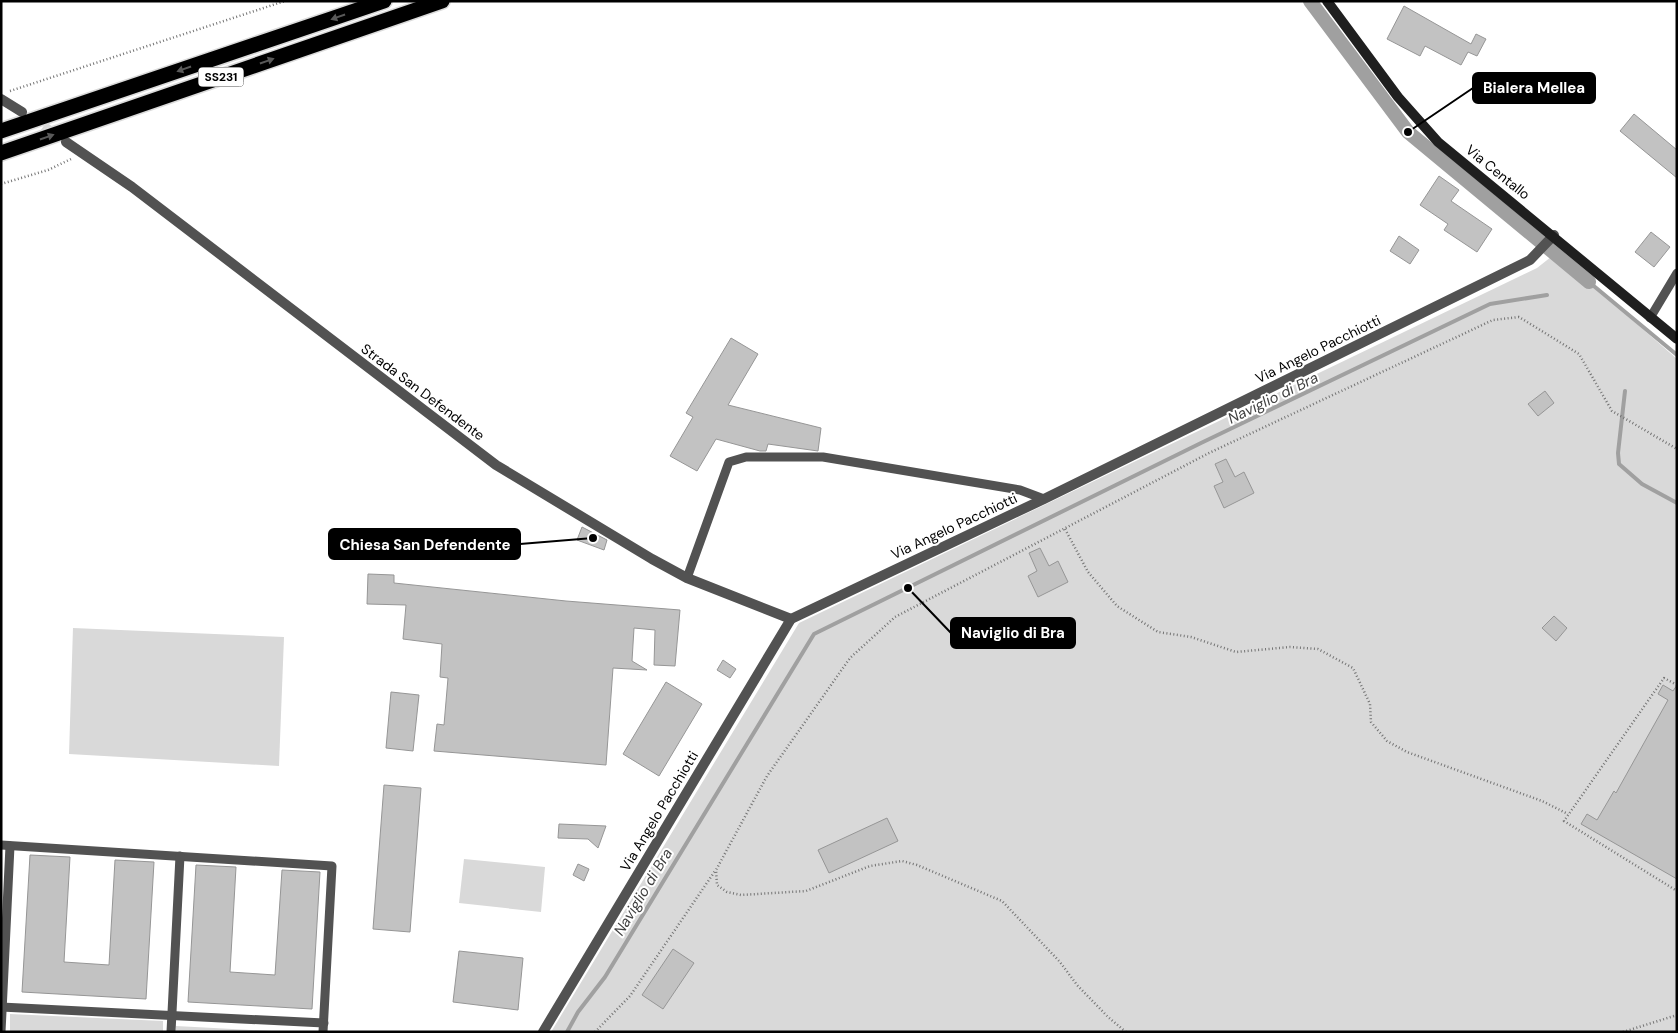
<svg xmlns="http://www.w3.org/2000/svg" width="1678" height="1033" font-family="'DM Sans',sans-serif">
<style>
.green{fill:#d9d9d9}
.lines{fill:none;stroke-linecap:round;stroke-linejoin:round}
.stream{stroke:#a0a0a0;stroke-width:4}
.canal{stroke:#a0a0a0;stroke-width:14}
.building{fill:#c2c2c2;stroke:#969696}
.street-tunnel{stroke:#d9d9d9;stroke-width:10;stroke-dasharray:10 5;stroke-linecap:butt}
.highway-casing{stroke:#dbdbdb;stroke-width:18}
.path{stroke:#747474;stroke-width:2.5;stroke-dasharray:1 2.5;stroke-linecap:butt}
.lane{stroke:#525252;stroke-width:9}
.street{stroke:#525252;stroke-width:10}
.secondary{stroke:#1f1f1f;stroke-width:10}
.highway{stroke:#000;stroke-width:15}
.oneway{fill:#595959}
.labels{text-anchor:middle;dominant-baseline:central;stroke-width:4;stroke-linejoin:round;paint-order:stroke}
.shield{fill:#fff;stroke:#4c4c4c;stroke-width:1}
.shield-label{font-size:12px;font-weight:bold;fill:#000}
.street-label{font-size:14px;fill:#000;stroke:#fff}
.water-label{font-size:15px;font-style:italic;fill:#414141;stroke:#fff}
.leader{fill:none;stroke:#000;stroke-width:2}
.callout-dot{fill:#000;stroke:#fff;stroke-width:2}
.callout{fill:#000;stroke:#000;stroke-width:2}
.callout-label{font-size:15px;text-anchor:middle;font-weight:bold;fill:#fff}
</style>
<rect width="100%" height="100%" fill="#fff"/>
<g class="green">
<polygon points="1556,253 1677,359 1677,1032 551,1032 799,623 1537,268"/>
<polygon points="73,628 284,637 279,766 69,754"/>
<polygon points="464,859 545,867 541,912 459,903"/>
<polygon points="10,1014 163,1021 163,1032 10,1032"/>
<polygon points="176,1026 290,1032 176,1032"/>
</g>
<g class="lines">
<g class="stream">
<polyline points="1589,282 1677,355"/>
<polyline points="1625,391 1618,453 1619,464 1642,484 1677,503"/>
<polyline points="567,1032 578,1012 605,977 814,634 1201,443 1490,304 1547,295"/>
</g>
<polyline class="canal" points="1310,1 1408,132 1589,282"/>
</g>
<g class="building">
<polygon points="1404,6 1471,44 1476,34 1486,39 1477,56 1468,52 1461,65 1425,46 1420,56 1387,39"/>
<polygon points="1634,114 1677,150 1677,178 1620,131"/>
<polygon points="1439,176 1459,190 1451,201 1492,229 1477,252 1444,230 1448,224 1420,205"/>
<polygon points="1651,232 1670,247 1654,267 1635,252"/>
<polygon points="1399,236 1419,250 1410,264 1390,251"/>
<polygon points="731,338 758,354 728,405 821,428 818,451 768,444 766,451 760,451 716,439 697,471 670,456 693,417 686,413"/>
<polygon points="1545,391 1554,403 1538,416 1528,404"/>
<polygon points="1226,459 1235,477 1244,472 1254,493 1224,508 1214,486 1223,482 1215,464"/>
<polygon points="582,527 607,540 604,550 577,540"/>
<polygon points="1040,548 1049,566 1058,561 1068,582 1038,597 1028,576 1037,571 1029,553"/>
<polygon points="368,574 394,575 394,583 566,601 680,610 675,666 654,665 655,630 634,628 632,661 647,670 613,668 606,765 434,751 437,724 444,725 448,678 440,677 442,644 403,639 406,605 367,604"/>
<polygon points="1554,616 1567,628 1556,641 1542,628"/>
<polygon points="723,660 736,669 730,678 717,670"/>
<polygon points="666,682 702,704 659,776 623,754"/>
<polygon points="1663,685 1673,691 1677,685 1677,879 1581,824 1587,814 1597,820 1614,791 1616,793 1668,700 1658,694"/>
<polygon points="391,692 419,695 413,751 386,748"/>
<polygon points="384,785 421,788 410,932 373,929"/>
<polygon points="887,818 898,841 829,873 818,850"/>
<polygon points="559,824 606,826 598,848 588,839 558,838"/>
<polygon points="30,855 70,857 64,962 109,965 115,860 154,862 146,999 22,992"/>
<polygon points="578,864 589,869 584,881 573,875"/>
<polygon points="196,865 236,867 230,972 275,975 282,870 320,872 312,1009 188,1002"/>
<polygon points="673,949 694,963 663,1009 642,995"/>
<polygon points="459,951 523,958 518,1010 453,1002"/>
</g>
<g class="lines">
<polyline class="street-tunnel" points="31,118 59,137"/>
<defs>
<g id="highway">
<polyline points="1,131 384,1"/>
<polyline points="1,153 442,1"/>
</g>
</defs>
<use href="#highway" class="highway-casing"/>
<g class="path">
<polyline points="10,91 285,1"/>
<polyline points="1,184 48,170 71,159"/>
<polyline points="1065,529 1088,572 1117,606 1158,632 1191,637 1236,652 1290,647 1318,649 1353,668 1370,704 1371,722 1387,741 1407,752 1542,801 1568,814"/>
<polyline points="1677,685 1664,678 1564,821 1677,891"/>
<polyline points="595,1032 630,996 715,871"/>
<polyline points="1126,1032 1108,1017 1077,985 1060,962 1002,901 917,865 902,861 870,866 806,891 741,895 727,892 717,885 716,870 767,776 850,658 895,617 1209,453 1493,320 1519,317 1579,354 1612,411 1677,449"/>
<polyline points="1623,1032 1677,1015"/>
</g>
<g class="lane">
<polyline points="1650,318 1677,273"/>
<polyline points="687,578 729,462 746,457 823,457 1020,490 1044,499"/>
<polyline points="1,845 332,866 323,1032"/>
<polyline points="1,1007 324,1023"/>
<polyline points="1,1032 10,846"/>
<polyline points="171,1032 180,856"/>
</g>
<g class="street">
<polyline points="1,99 22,112"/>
<polyline points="66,142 132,187 496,465 652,559 687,578 791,619"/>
<polyline points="543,1032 791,619 1044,499 1530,260 1554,235"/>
</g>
<polyline class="secondary" points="1327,1 1398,97 1438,142 1677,339"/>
<use href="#highway" class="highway"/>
</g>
<defs><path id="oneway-solid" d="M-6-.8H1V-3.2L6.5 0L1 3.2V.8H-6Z" transform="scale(1.25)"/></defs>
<g class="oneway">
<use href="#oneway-solid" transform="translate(338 17) rotate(161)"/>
<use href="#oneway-solid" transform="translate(267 61) rotate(-19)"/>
<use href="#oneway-solid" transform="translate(184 69) rotate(161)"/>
<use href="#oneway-solid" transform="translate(47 137) rotate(-19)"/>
</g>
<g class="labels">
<rect class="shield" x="198.5" y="67.5" width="45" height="19" rx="4"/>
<g class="shield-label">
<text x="221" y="77">SS231</text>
</g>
<g class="street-label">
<text transform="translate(1498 172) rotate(39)">Via Centallo</text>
<text transform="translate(1318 349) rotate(-26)">Via Angelo Pacchiotti</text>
<text transform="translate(423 392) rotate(37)">Strada San Defendente</text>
<text transform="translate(954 526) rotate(-25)">Via Angelo Pacchiotti</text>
<text transform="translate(659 811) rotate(-59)">Via Angelo Pacchiotti</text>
</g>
<g class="water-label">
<text transform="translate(1273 398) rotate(-26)">Naviglio di Bra</text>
<text transform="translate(643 892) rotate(-59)">Naviglio di Bra</text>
</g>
</g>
<path class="leader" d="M1408 132L1473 88M593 538L520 544M908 588L951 633"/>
<g class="callout-dot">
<circle cx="1408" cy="132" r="5"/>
<circle cx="593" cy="538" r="5"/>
<circle cx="908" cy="588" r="5"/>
</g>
<g class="callout">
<rect x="1473" y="73" width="122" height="30" rx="5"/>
<rect x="329" y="529" width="191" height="30" rx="5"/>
<rect x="951" y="618" width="124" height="30" rx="5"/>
</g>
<g class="callout-label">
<text x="1534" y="93">Bialera Mellea</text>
<text x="425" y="550">Chiesa San Defendente</text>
<text x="1013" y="638">Naviglio di Bra</text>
</g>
<rect width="1678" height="1033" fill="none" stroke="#000000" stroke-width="5"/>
</svg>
